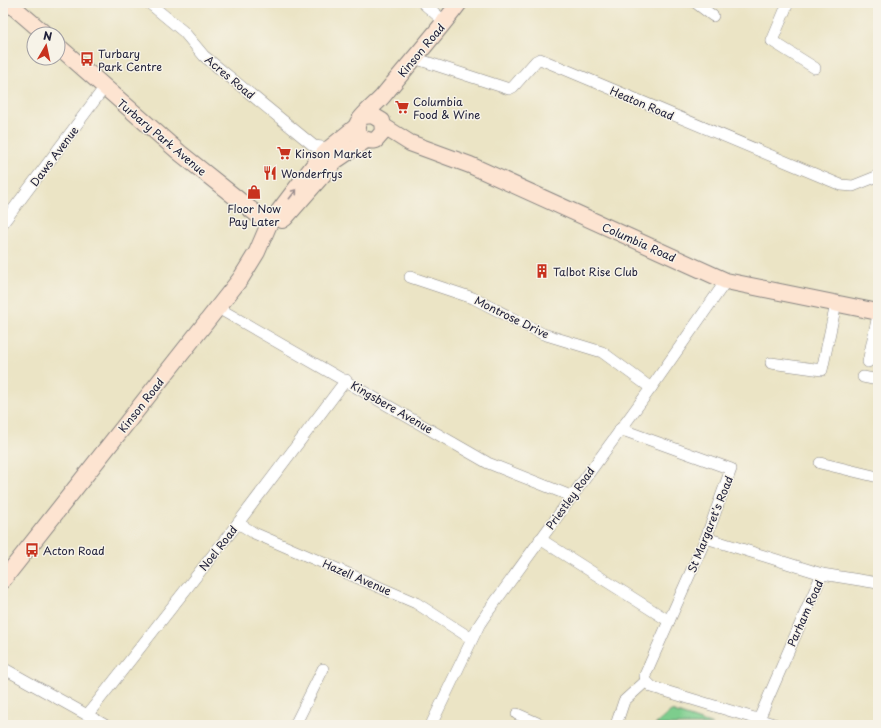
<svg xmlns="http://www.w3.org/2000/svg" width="881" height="728" font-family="'Playpen Sans',sans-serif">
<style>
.green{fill:#7dcd8d;stroke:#507864}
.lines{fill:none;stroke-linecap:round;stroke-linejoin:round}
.street-casing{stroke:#868380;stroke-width:12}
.secondary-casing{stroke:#868380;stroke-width:18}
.street{stroke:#fff;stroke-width:11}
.secondary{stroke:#fde4d1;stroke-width:16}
.oneway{stroke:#9a8d8e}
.labels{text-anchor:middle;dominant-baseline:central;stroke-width:3;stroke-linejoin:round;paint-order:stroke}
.street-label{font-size:11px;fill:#22223b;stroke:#f7f3e8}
.poi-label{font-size:11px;fill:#22223b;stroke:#f7f3e8;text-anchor:start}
</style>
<rect width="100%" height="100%" fill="#f7f3e8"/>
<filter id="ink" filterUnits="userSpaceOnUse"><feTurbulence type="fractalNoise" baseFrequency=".025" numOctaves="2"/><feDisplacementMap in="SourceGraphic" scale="8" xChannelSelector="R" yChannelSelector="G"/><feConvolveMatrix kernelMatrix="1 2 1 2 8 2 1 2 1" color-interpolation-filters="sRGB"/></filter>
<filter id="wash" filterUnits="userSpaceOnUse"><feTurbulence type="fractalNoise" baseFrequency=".012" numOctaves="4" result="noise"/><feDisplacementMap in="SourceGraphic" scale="16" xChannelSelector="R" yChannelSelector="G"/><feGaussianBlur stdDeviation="0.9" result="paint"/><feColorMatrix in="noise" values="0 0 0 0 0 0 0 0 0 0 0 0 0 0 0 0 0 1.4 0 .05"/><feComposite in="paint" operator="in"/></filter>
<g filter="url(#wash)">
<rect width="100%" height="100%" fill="#ebe4c5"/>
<polygon class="green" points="671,711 713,725 655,725"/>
</g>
<g filter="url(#ink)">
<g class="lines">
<defs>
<g id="street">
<polyline points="149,3 184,32 204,56 314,146 330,148"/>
<polyline points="423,3 445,22"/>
<polyline points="696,3 713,16"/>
<polyline points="788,3 772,41 815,68"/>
<polyline points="414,58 509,89 513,87 536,61 540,59 841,185 853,186 878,176"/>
<polyline points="3,223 104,88"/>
<polyline points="410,277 473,298 543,334 602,352 651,388"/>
<polyline points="218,308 488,463 571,496"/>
<polyline points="868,362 878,315"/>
<polyline points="771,363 822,370 836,304"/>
<polyline points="863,377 878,380"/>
<polyline points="820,463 878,477"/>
<polyline points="238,523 254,533 416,603 472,639"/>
<polyline points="706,538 822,574 759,719"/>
<polyline points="540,539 669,621 706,538 731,469 620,429"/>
<polyline points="822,574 878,583"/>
<polyline points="669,621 645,675 646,681 652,687 777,725"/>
<polyline points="3,668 105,725"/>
<polyline points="88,714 238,523 346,380"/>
<polyline points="517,714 542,725"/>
<polyline points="295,725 323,669"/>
<polyline points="431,725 479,625 487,613 651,388 726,281"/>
<polyline points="616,725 624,701 646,681"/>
</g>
<g id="secondary">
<polyline points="9,3 45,34"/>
<polyline points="58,46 180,153 269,224"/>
<path d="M364,116L372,115L382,121L383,132L376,140C365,143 351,133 359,121C364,113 376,104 383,96C408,65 435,35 459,3"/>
<polyline points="383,126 410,143 470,165 726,281 878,312"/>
<polyline points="282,220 285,218 335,161 366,140"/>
<polyline points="3,580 241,278 257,252 269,224 282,207 317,161 330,148 357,126"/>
</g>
</defs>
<use href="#street" class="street-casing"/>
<use href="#secondary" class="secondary-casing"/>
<use href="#street" class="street"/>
<use href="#secondary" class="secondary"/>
</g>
<defs><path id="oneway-shaft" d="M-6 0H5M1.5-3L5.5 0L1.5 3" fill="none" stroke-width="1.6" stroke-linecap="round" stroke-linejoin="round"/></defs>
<use class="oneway" href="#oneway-shaft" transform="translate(293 194) rotate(-52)"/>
</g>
<defs>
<symbol id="bus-bare" viewBox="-9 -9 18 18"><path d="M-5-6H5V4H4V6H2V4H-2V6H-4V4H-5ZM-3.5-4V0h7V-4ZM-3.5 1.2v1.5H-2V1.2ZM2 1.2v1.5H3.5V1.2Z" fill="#c8321e" stroke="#f7f3e8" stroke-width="2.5" paint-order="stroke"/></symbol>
<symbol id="supermarket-bare" viewBox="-9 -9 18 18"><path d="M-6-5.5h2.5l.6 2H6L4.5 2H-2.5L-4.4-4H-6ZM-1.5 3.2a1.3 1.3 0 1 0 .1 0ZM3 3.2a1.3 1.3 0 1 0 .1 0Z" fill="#c8321e" stroke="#f7f3e8" stroke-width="2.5" paint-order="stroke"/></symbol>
<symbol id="restaurant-bare" viewBox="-9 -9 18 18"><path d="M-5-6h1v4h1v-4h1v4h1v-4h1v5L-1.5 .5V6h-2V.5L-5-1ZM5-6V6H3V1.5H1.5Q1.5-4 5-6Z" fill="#c8321e" stroke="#f7f3e8" stroke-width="2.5" paint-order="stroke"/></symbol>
<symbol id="shop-bare" viewBox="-9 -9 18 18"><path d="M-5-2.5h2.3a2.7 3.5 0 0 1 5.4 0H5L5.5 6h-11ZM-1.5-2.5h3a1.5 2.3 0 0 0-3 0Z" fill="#c8321e" stroke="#f7f3e8" stroke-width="2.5" paint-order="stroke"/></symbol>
<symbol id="building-bare" viewBox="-9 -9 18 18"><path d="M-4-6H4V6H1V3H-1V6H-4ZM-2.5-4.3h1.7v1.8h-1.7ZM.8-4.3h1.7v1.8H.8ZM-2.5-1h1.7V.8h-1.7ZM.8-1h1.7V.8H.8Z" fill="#c8321e" stroke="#f7f3e8" stroke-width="2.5" paint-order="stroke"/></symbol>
</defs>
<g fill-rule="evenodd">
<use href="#bus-bare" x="77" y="49" width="20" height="20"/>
<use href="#supermarket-bare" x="392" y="97" width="20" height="20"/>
<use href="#supermarket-bare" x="274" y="143" width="20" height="20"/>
<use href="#restaurant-bare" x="260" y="163" width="20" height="20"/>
<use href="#shop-bare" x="244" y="182" width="20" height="20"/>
<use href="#building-bare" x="532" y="261" width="20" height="20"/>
<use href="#bus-bare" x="22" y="540" width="20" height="20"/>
</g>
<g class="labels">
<g class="street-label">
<text transform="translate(421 50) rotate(-50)">Kinson Road</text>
<text transform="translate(230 77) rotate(40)">Acres Road</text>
<text transform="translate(642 103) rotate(23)">Heaton Road</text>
<text transform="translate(162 137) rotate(40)">Turbary Park Avenue</text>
<text transform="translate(54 156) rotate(-53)">Daws Avenue</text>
<text transform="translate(639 242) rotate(24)">Columbia Road</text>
<text transform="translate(512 317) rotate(26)">Montrose Drive</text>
<text transform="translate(141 405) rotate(-52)">Kinson Road</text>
<text transform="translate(392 407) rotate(30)">Kingsbere Avenue</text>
<text transform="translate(570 498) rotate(-54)">Priestley Road</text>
<text transform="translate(710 524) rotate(-68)">St Margaret's Road</text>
<text transform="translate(218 548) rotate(-52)">Noel Road</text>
<text transform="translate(357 577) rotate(23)">Hazell Avenue</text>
<text transform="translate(805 613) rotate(-66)">Parham Road</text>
</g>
<g class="poi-label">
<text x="98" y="53">Turbary<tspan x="98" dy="13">Park Centre</tspan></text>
<text x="413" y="101">Columbia<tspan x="413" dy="13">Food &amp; Wine</tspan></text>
<text x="295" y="153">Kinson Market</text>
<text x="281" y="173">Wonderfrys</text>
<text x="254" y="208" text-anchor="middle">Floor Now<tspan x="254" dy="13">Pay Later</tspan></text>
<text x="553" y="271">Talbot Rise Club</text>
<text x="43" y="550">Acton Road</text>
</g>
</g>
<rect width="881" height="728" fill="none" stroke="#f7f3e8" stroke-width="16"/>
<g transform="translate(46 46) rotate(9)"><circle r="19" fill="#f7f3e8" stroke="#a29fa3"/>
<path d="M0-3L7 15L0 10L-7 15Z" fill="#c8321e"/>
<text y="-6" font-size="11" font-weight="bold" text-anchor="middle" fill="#22223b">N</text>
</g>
</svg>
